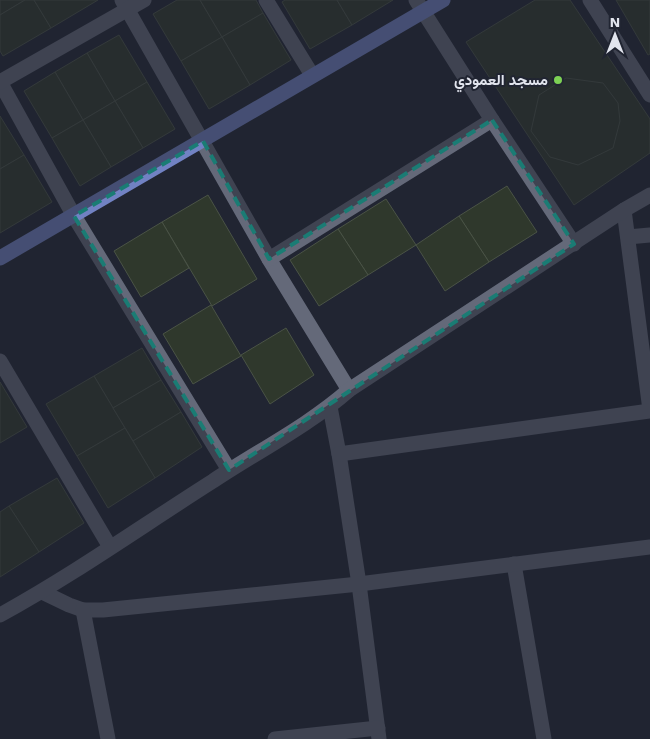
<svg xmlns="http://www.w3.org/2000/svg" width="650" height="739" font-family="'Work Sans',Vazirmatn,sans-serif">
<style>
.building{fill:#2f382c;stroke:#4a5346}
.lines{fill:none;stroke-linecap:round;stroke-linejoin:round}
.minor{stroke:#646979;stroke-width:15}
.major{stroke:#7182c3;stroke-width:15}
.marked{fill:none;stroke:#1a7c74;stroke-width:4;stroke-dasharray:10 6;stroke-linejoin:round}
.poi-dot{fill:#7dd154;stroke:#212532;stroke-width:2}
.labels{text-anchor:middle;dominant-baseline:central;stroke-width:4;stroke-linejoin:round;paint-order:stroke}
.poi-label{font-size:15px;font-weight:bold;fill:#e2e5ee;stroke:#212532;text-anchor:end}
</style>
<rect width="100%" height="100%" fill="#212532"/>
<g class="building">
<polygon points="0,0 25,0 0,15"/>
<polygon points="25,0 34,0 51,28 3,56 0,51 0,15"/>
<polygon points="34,0 98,0 51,28"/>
<polygon points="177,0 200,0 222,37 181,61 153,14"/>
<polygon points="200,0 256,0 263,13 222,37"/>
<polygon points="285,0 337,0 352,25 310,49 282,2"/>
<polygon points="337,0 393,0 352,25"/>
<polygon points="535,0 570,0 650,119 650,153 574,205 466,42"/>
<polygon points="616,0 650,0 650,54 648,55"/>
<polygon points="263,13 291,60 250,85 222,37"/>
<polygon points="119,35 147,82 115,101 87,53"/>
<polygon points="222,37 250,85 209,109 181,61"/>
<polygon points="87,53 115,101 83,120 55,72"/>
<polygon points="55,72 83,120 52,138 24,91"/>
<polygon points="566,78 603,83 618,103 620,121 613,148 578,165 550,157 531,131 539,95"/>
<polygon points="147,82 175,129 143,148 115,101"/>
<polygon points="115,101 143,148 111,167 83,120"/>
<polygon points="0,116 24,155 0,169"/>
<polygon points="83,120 111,167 80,186 52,138"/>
<polygon points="24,155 52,202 0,233 0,169"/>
<polygon points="507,186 537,232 489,262 459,216"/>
<polygon points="208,195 257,279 212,306 162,222"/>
<polygon points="386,199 416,245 368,275 338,229"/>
<polygon points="459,216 489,262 445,291 416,245"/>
<polygon points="162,222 189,268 141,297 114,251"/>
<polygon points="338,229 368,275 319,306 290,260"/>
<polygon points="211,305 241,356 193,384 163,334"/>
<polygon points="286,328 314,375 270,404 241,355"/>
<polygon points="142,348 161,380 113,408 94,376"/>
<polygon points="94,376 125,428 77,456 46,404"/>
<polygon points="161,380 181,412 133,441 113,408"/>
<polygon points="0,382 27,427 0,443"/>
<polygon points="181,412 202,447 155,478 133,441"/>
<polygon points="125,428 155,478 108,508 77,456"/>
<polygon points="57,478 84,523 39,552 9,506"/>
<polygon points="9,506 39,552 0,577 0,512"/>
</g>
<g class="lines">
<g class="minor">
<polyline points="122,0 269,259 349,390"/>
<polyline points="266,0 312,75"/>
<polyline points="416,0 492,120 574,244"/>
<polyline points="590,0 650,95"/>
<polyline points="0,82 74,216 229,470"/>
<polyline points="0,82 144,0"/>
<polyline points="624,210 650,410"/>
<polyline points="628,237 650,235"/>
<polyline points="269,259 492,120"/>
<polyline points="0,361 110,547"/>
<polyline points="330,407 339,454 359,584 379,739"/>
<polyline points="339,454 650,411"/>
<polyline points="514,564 544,739"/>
<polyline points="42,592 69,605 83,610 103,610 359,584 650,547"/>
<polyline points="83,610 108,739"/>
<path d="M0,615C73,575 142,526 213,481C258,451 308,426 349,390L624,210L650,195"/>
<polyline points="275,739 378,728"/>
</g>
<polyline class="major" points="0,258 443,0"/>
</g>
<path d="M0 0H650V739H0ZM492,120L574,244L229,470L74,216L203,141L269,259Z" fill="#212532" fill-opacity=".55" fill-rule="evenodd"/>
<path class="marked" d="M492,120L574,244L229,470L74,216L203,141L269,259Z"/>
<circle class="poi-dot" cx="558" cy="80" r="5"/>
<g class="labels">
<g class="poi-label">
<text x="548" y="80">مسجد العمودي</text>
</g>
</g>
<g transform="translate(615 35)" stroke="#212532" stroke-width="4" paint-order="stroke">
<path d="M0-4L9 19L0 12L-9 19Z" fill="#e2e5ee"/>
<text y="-8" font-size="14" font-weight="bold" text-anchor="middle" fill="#e2e5ee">N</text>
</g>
</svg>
